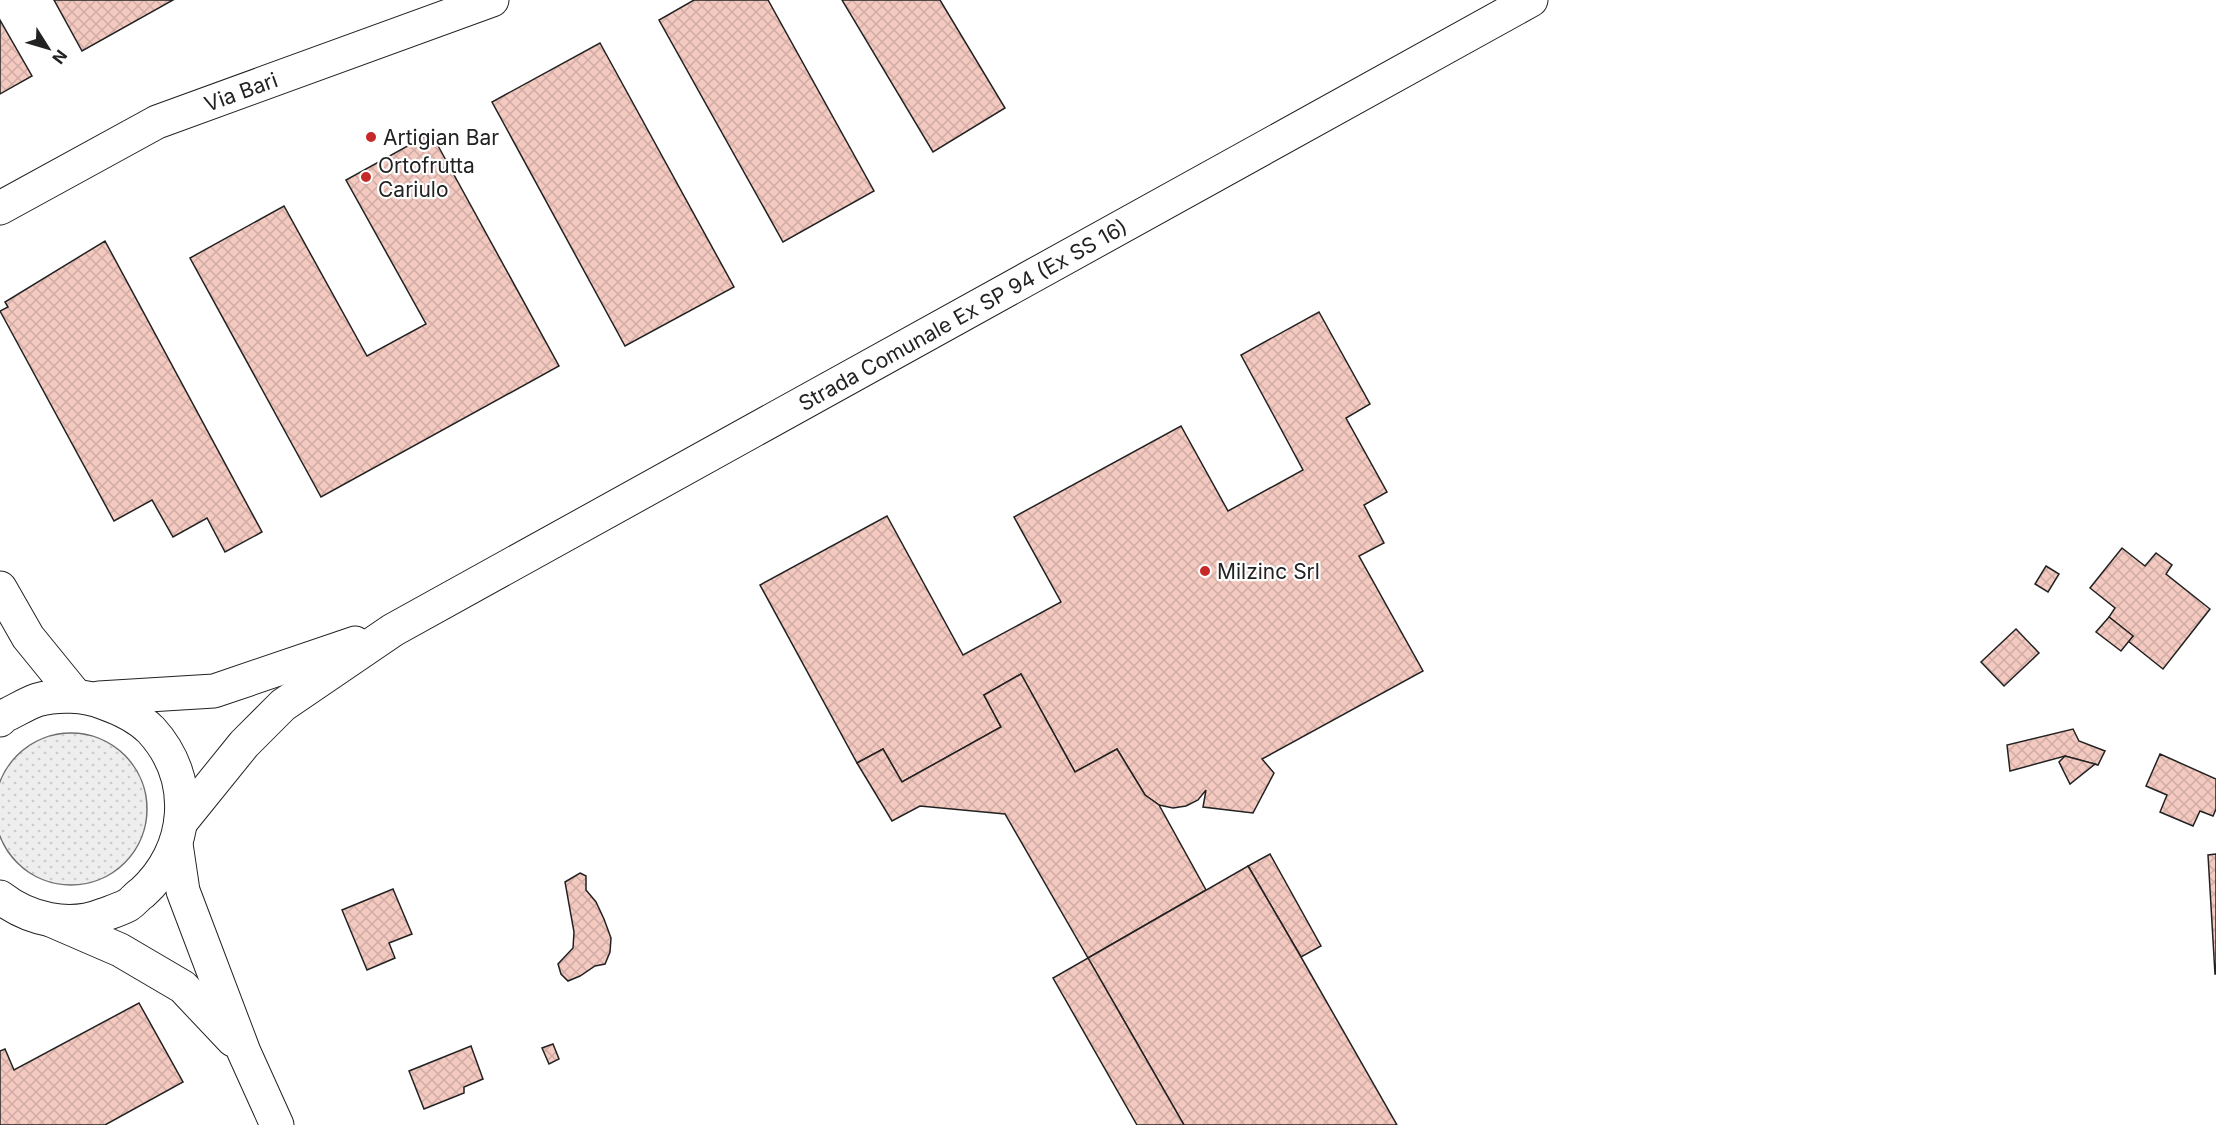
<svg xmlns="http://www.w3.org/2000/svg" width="2216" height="1125" font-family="Inter,sans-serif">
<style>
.grass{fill:url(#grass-dots);stroke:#6f6f6f;stroke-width:1.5}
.building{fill:url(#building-cross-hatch);stroke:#222;stroke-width:1.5}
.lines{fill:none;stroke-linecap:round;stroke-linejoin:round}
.street-casing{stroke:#222;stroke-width:35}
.secondary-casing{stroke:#222;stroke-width:35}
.street{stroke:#fff;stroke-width:33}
.secondary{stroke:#fff;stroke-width:33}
.poi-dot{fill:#c62828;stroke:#fff;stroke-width:2}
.labels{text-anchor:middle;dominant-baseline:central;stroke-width:4.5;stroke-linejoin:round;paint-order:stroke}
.street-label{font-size:21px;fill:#222;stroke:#fff}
.poi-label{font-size:21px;fill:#222;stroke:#fff;text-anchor:start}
</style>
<defs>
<pattern id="grass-dots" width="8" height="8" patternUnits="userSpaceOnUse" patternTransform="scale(1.5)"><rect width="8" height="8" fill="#eee"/><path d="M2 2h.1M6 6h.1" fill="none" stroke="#ccc" stroke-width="1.8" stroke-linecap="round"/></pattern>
<pattern id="building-cross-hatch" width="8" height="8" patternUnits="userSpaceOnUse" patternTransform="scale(1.5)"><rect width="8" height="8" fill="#f3c9c0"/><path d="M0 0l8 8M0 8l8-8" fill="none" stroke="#d0aca5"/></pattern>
</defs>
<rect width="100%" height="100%" fill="#fff"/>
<circle class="grass" cx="71" cy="809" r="76"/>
<g class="building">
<polygon points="54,0 173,0 82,51"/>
<polygon points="694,0 768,0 874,191 783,242 659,20"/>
<polygon points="842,0 940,0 1005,108 933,152"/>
<polygon points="0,20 32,76 0,94"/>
<polygon points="600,43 734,287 625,346 492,102"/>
<polygon points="431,133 559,366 321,497 190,258 284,206 367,356 426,324 346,180"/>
<polygon points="105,241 262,532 225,552 207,518 173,537 152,500 114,521 0,311 8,307 5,302"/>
<polygon points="1319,312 1370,404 1346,418 1387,492 1364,505 1384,543 1359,556 1423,671 1262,759 1274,773 1253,813 1203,807 1206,790 1198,800 1186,806 1173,808 1159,805 1145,795 1117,749 1075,772 1021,674 984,695 1001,727 902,782 883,749 857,763 760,585 887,516 963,655 1061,602 1014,517 1181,426 1228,511 1303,470 1241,355"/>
<polygon points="2122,548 2145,566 2156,553 2172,565 2166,574 2210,609 2163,669 2128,641 2133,636 2109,617 2115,608 2090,588"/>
<polygon points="2046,566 2059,574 2048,592 2035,584"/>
<polygon points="2109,617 2133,636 2121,651 2096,632"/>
<polygon points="2016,629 2039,653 2004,686 1981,662"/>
<polygon points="1021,674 1075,772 1117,749 1145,795 1159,805 1206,890 1088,958 1005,814 920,806 892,821 857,763 883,749 902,782 1001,727 984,695"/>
<polygon points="2073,729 2079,741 2105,751 2098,765 2065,756 2010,771 2007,745"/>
<polygon points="2160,754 2216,779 2216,809 2213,816 2200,811 2193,826 2160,812 2167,795 2146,786"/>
<polygon points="2065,756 2095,764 2070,784 2059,762"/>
<polygon points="1270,854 1321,946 1301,957 1248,866"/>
<polygon points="2216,854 2216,974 2215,974 2208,855"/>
<polygon points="1248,866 1301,957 1397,1125 1184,1125 1088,958"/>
<polygon points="580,873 586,876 586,890 596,902 604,919 611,938 610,952 605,964 595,966 580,976 568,981 561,974 558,964 573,948 574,932 565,882"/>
<polygon points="393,889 412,934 389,943 395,958 367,970 342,910"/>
<polygon points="1088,958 1184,1125 1137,1125 1053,978"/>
<polygon points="139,1003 183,1082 105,1125 0,1125 0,1051 5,1049 14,1070"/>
<polygon points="553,1044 559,1059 549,1064 542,1048"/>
<polygon points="471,1046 483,1079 464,1087 464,1093 424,1109 409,1071"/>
</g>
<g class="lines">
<defs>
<g id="street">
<polyline points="0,208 157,122 492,0"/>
<polyline points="0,588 28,637 76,696"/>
<polyline points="176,844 183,891 244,1052 277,1125"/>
<polyline points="53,921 120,950 183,987 233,1040"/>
</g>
<g id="secondary">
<polyline points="99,698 214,691 355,643"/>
<path d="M0,720L4,716C15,711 26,704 37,700C57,694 86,695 104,703C121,709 138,717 151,730C196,779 190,850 142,893C137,896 133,902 128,905C121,909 111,912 103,915C69,929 28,919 0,897"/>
<polyline points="181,822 244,744 283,705 393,630 1531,0"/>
</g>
</defs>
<use href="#street" class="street-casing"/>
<use href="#secondary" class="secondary-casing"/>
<use href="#street" class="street"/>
<use href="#secondary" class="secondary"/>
</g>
<g class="poi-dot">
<circle cx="371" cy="137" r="6"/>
<circle cx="366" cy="177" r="6"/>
<circle cx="1205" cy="571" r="6"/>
</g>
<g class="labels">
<g class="street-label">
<text transform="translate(241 92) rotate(-20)">Via Bari</text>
<text transform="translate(963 315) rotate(-29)">Strada Comunale Ex SP 94 (Ex SS 16)</text>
</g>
<g class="poi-label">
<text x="383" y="137">Artigian Bar</text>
<text x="378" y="165">Ortofrutta<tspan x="378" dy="24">Cariulo</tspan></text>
<text x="1217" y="571">Milzinc Srl</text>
</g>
</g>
<g transform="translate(48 48) rotate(127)" stroke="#ffffff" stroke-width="4.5" paint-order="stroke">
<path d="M0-4.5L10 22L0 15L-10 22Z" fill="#222222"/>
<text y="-9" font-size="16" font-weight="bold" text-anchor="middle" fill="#222222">N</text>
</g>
</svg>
